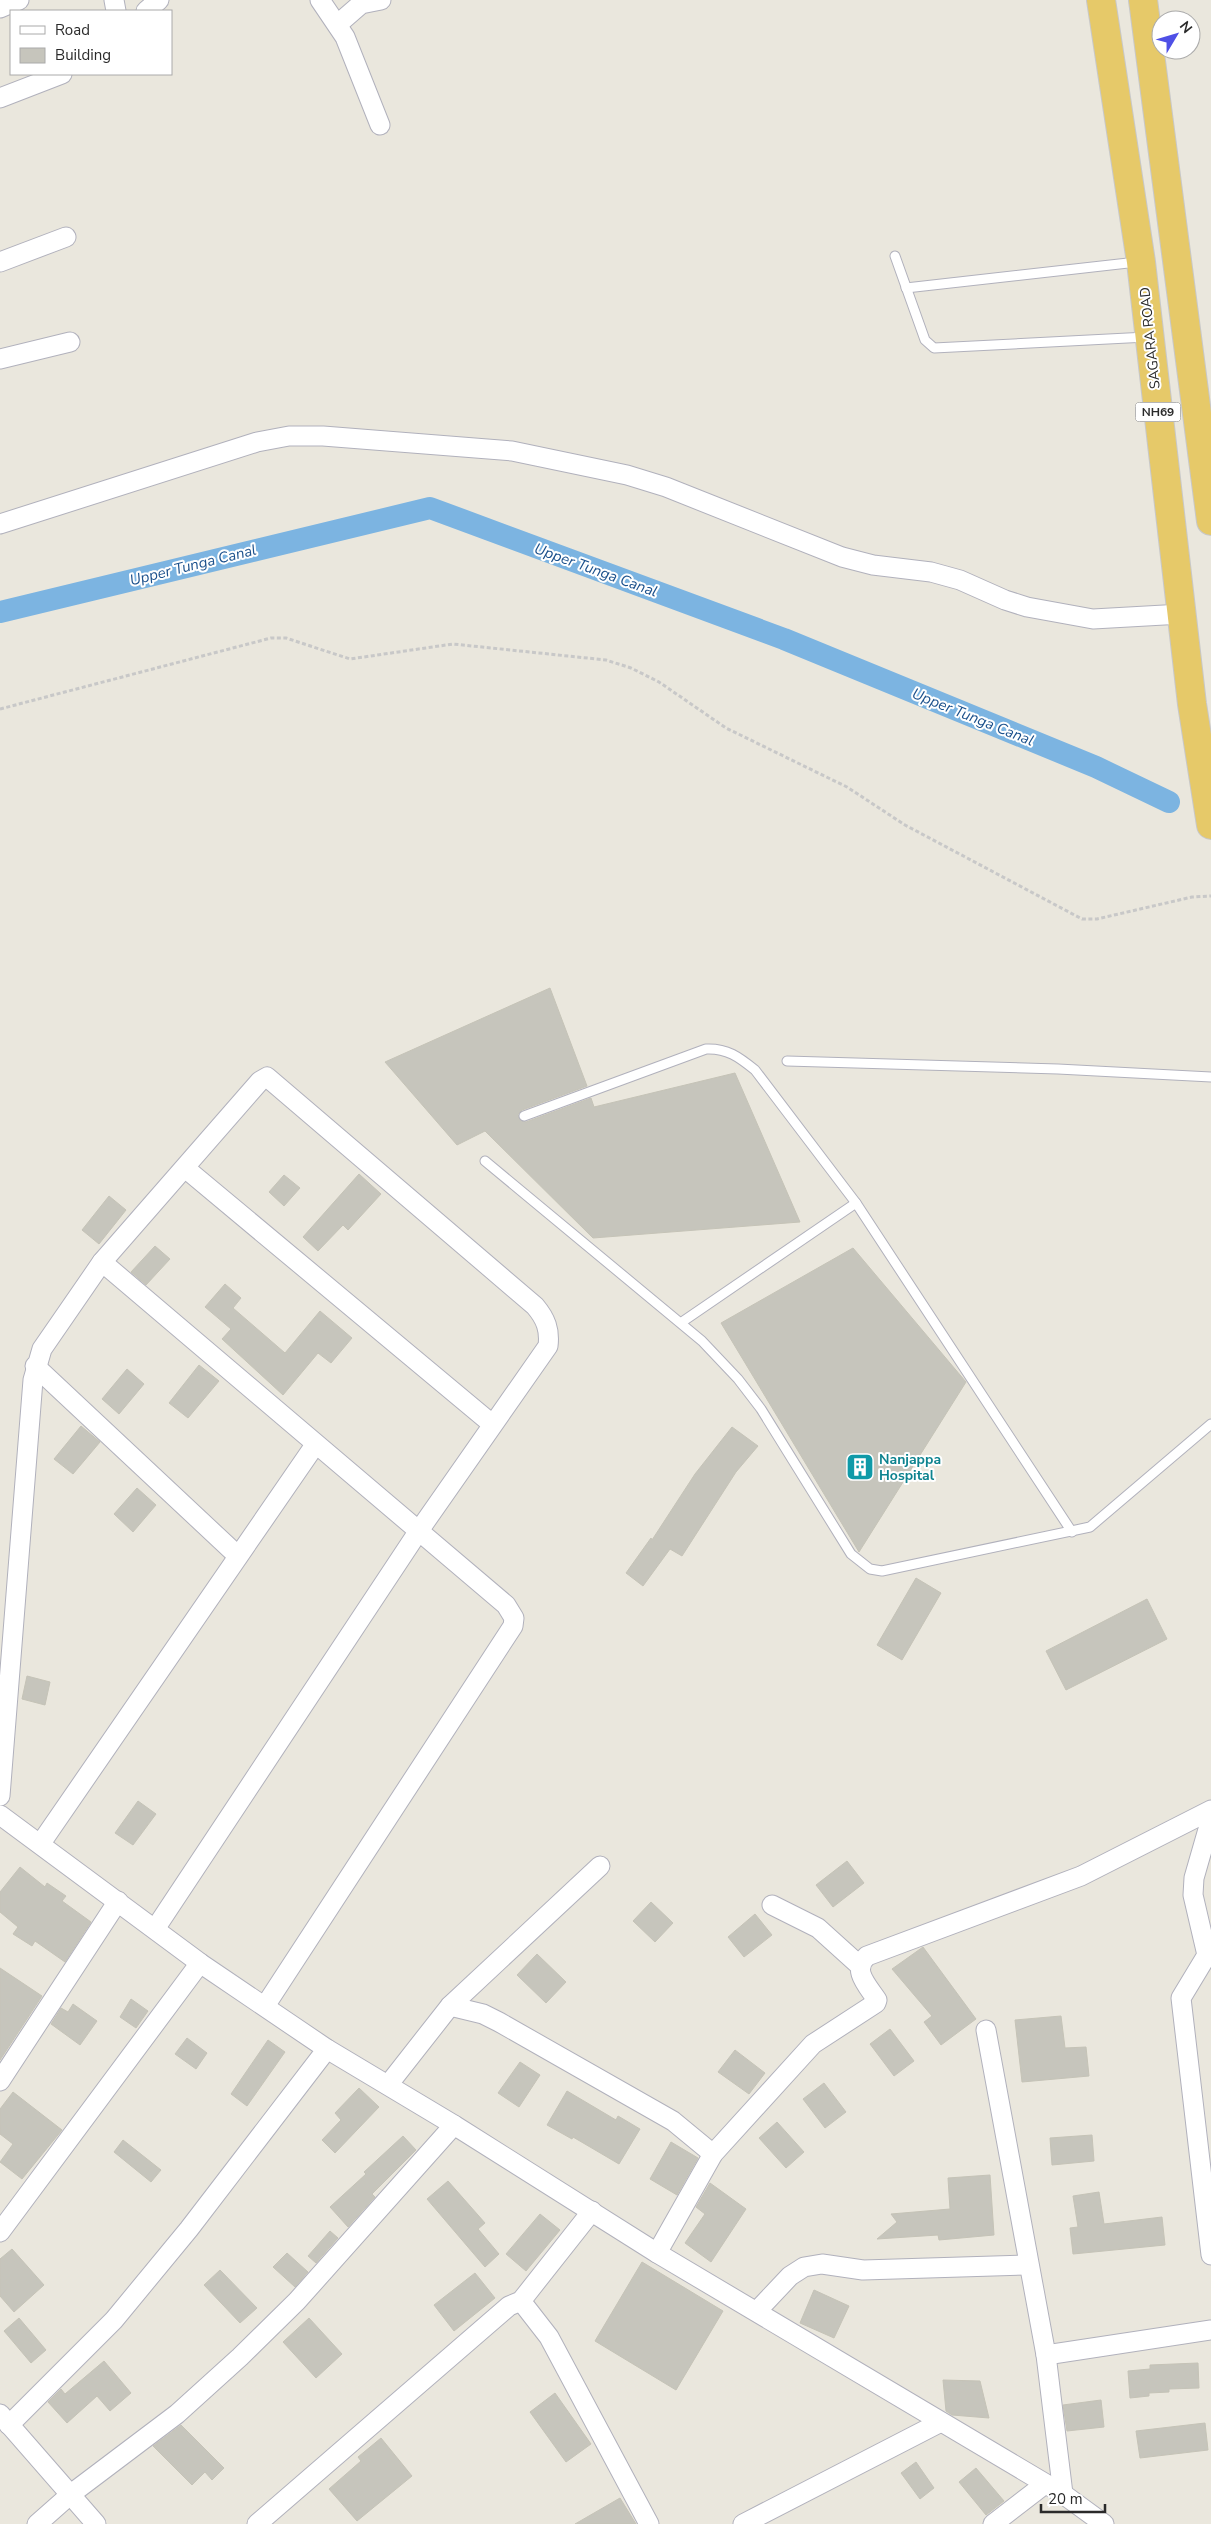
<svg xmlns="http://www.w3.org/2000/svg" width="1211" height="2524" font-family="'Nunito Sans',sans-serif">
<style>
.lines{fill:none;stroke-linecap:round;stroke-linejoin:round}
.canal{stroke:#7cb4e1;stroke-width:22}
.building{fill:#c6c5bc;stroke:#c5c3b7}
.service-casing{stroke:#b1b1bc;stroke-width:11}
.minor-casing{stroke:#b1b1bc;stroke-width:21}
.trunk-casing{stroke:#c8c8c8;stroke-width:30}
.path{stroke:#c8c8c8;stroke-width:3;stroke-dasharray:4 2.5;stroke-linecap:butt}
.service{stroke:#fff;stroke-width:9}
.minor{stroke:#fff;stroke-width:19}
.trunk{stroke:#e6c969;stroke-width:28}
.labels{text-anchor:middle;dominant-baseline:central;stroke-width:4;stroke-linejoin:round;paint-order:stroke}
.shield{fill:#fff;stroke:#6a6a6a;stroke-width:1}
.shield-label{font-size:12px;font-weight:bold;fill:#2a2a2a}
.street-label{font-size:14px;fill:#2a2a2a;stroke:#fff}
.culture-label{font-size:14px;font-weight:bold;fill:#0d838f;stroke:#fff;text-anchor:start}
.water-label{font-size:15px;font-style:italic;fill:#1c518c;stroke:#fff}
</style>
<rect width="100%" height="100%" fill="#eae7dd"/>
<g class="lines">
<polyline class="canal" points="0,612 430,508 784,639 1096,767 1169,802"/>
</g>
<g class="building">
<polygon points="550,988 587,1086 522,1110 518,1114 520,1120 526,1122 591,1098 594,1107 735,1073 800,1222 593,1238 485,1131 457,1145 385,1062"/>
<polygon points="359,1174 381,1194 348,1230 343,1225 318,1251 303,1237"/>
<polygon points="284,1175 300,1188 284,1206 269,1192"/>
<polygon points="109,1196 126,1210 99,1244 82,1230"/>
<polygon points="155,1246 170,1259 146,1285 131,1272"/>
<polygon points="853,1248 966,1382 859,1552 721,1323"/>
<polygon points="225,1284 241,1298 233,1308 285,1353 320,1311 352,1338 331,1363 318,1353 283,1395 222,1339 231,1329 205,1307"/>
<polygon points="199,1365 219,1381 188,1418 169,1403"/>
<polygon points="127,1369 144,1384 119,1414 102,1399"/>
<polygon points="81,1426 100,1442 73,1474 54,1459"/>
<polygon points="732,1427 758,1446 736,1472 682,1556 670,1549 643,1586 626,1573 651,1538 652,1540 695,1474"/>
<polygon points="137,1488 156,1505 133,1532 114,1514"/>
<polygon points="916,1578 941,1593 902,1660 877,1645"/>
<polygon points="1147,1599 1167,1639 1066,1690 1046,1651"/>
<polygon points="27,1676 50,1682 45,1705 22,1699"/>
<polygon points="138,1801 156,1814 133,1845 115,1833"/>
<polygon points="847,1861 864,1883 833,1907 816,1885"/>
<polygon points="20,1867 45,1887 47,1883 66,1896 62,1901 91,1922 65,1962 35,1941 32,1946 13,1934 18,1927 0,1912 0,1892"/>
<polygon points="651,1902 673,1923 655,1942 633,1921"/>
<polygon points="755,1914 772,1935 744,1957 728,1937"/>
<polygon points="923,1947 976,2019 941,2045 924,2022 932,2016 892,1969"/>
<polygon points="537,1954 566,1982 546,2003 517,1975"/>
<polygon points="0,1968 42,1996 0,2060"/>
<polygon points="131,1999 148,2011 136,2028 120,2017"/>
<polygon points="73,2004 97,2021 80,2045 51,2024 61,2008 68,2012"/>
<polygon points="1061,2016 1065,2048 1086,2047 1089,2076 1022,2082 1015,2020"/>
<polygon points="890,2029 914,2061 894,2076 870,2044"/>
<polygon points="187,2038 207,2053 196,2069 175,2054"/>
<polygon points="268,2040 285,2052 247,2106 231,2094"/>
<polygon points="735,2050 765,2073 749,2094 718,2072"/>
<polygon points="520,2062 540,2075 519,2107 498,2093"/>
<polygon points="824,2083 846,2112 825,2128 803,2099"/>
<polygon points="359,2088 379,2107 335,2153 322,2140 341,2120 335,2113"/>
<polygon points="567,2091 616,2120 618,2116 640,2129 619,2164 573,2137 572,2139 547,2125"/>
<polygon points="13,2092 62,2130 22,2179 0,2162 13,2144 0,2134 0,2109"/>
<polygon points="777,2122 804,2152 786,2168 759,2138"/>
<polygon points="1092,2135 1094,2161 1052,2165 1050,2138"/>
<polygon points="403,2136 416,2150 372,2194 375,2197 348,2227 330,2207 366,2174 364,2172"/>
<polygon points="123,2140 161,2170 151,2182 114,2152"/>
<polygon points="671,2142 698,2158 677,2195 650,2179"/>
<polygon points="990,2175 994,2235 939,2240 938,2235 877,2239 897,2222 891,2214 950,2209 948,2178"/>
<polygon points="448,2181 485,2223 478,2229 499,2254 485,2267 427,2199"/>
<polygon points="710,2183 746,2209 711,2262 685,2243 705,2214 696,2207"/>
<polygon points="1099,2192 1104,2224 1162,2217 1165,2245 1073,2254 1070,2228 1078,2227 1073,2196"/>
<polygon points="540,2214 560,2230 526,2271 506,2254"/>
<polygon points="330,2231 338,2238 316,2263 308,2256"/>
<polygon points="12,2249 44,2285 14,2312 0,2296 0,2259"/>
<polygon points="287,2253 308,2272 295,2287 273,2267"/>
<polygon points="642,2262 723,2311 676,2390 595,2341"/>
<polygon points="220,2270 257,2308 240,2323 204,2285"/>
<polygon points="475,2273 495,2298 454,2331 434,2305"/>
<polygon points="814,2290 849,2306 834,2338 800,2323"/>
<polygon points="19,2318 46,2350 31,2363 4,2331"/>
<polygon points="309,2318 342,2354 316,2378 283,2342"/>
<polygon points="104,2361 131,2393 110,2411 97,2396 67,2423 48,2402 61,2389 65,2394"/>
<polygon points="1198,2363 1199,2388 1169,2389 1169,2392 1149,2393 1149,2396 1130,2398 1128,2371 1150,2369 1150,2365"/>
<polygon points="943,2380 980,2381 989,2418 952,2415 946,2411"/>
<polygon points="555,2393 591,2444 566,2462 530,2412"/>
<polygon points="1101,2400 1104,2427 1067,2431 1063,2405"/>
<polygon points="1205,2423 1208,2450 1140,2458 1136,2431"/>
<polygon points="181,2425 224,2468 212,2480 205,2472 192,2485 153,2446"/>
<polygon points="381,2438 412,2476 357,2521 329,2489 361,2461 358,2457"/>
<polygon points="916,2462 934,2488 920,2499 901,2473"/>
<polygon points="976,2468 1004,2501 986,2515 959,2482"/>
<polygon points="620,2498 636,2524 575,2524"/>
</g>
<g class="lines">
<defs>
<g id="service">
<polyline points="895,256 925,340 934,348 1147,337"/>
<polyline points="906,288 1137,262"/>
<polyline points="787,1061 1058,1069 1211,1077"/>
<path d="M524,1116L706,1049C727,1048 739,1057 755,1070L856,1203L1072,1532"/>
<polyline points="485,1161 702,1341 738,1379 761,1409 851,1554 870,1569 882,1571 1090,1527 1211,1424"/>
<polyline points="682,1322 856,1203"/>
</g>
<g id="minor">
<polyline points="114,0 116,11"/>
<polyline points="320,0 345,37 380,125"/>
<polyline points="0,8 19,0"/>
<polyline points="146,11 159,0"/>
<polyline points="338,24 361,4 381,0"/>
<polyline points="0,98 62,74"/>
<polyline points="0,262 66,237"/>
<polyline points="0,359 70,342"/>
<polyline points="0,524 257,442 289,436 323,436 512,451 627,475 666,487 842,557 873,565 931,572 960,580 1005,600 1027,607 1093,619 1182,614"/>
<polyline points="185,1168 492,1424"/>
<polyline points="102,1262 506,1605 514,1618 513,1626 265,2006"/>
<polyline points="35,1366 238,1556"/>
<path d="M0,1796L33,1380L42,1349L102,1262L260,1081L267,1077L535,1306C546,1319 550,1330 548,1346L418,1532L155,1929"/>
<polyline points="0,1815 200,1963 327,2049 454,2125 657,2253 1063,2494 1104,2524"/>
<polyline points="1211,1819 1194,1878 1193,1895 1207,1955 1181,1998 1211,2255"/>
<polyline points="41,1843 315,1445"/>
<polyline points="772,1905 818,1928 859,1965"/>
<polyline points="450,2006 483,2014 499,2022 673,2121 713,2154"/>
<polyline points="986,2030 1046,2355 1063,2494"/>
<polyline points="0,2081 118,1901"/>
<polyline points="388,2085 450,2006 600,1866"/>
<polyline points="0,2232 200,1963"/>
<path d="M657,2253L713,2154L813,2044L876,2003L877,2000C868,1986 851,1970 867,1956L1081,1876L1211,1810"/>
<polyline points="521,2301 549,2337 649,2524"/>
<polyline points="757,2311 790,2276 804,2267 822,2264 863,2270 1028,2265"/>
<polyline points="1046,2355 1211,2330"/>
<polyline points="0,2414 96,2524"/>
<polyline points="9,2425 114,2320 189,2229 327,2049"/>
<polyline points="37,2524 71,2494 177,2414 240,2357 297,2301 454,2125"/>
<polyline points="257,2524 509,2306 521,2301 592,2211"/>
<polyline points="743,2524 941,2422"/>
<polyline points="993,2524 1045,2484"/>
</g>
<g id="trunk">
<polyline points="1101,0 1141,262 1192,704 1211,825"/>
<polyline points="1143,0 1211,521"/>
</g>
</defs>
<use href="#service" class="service-casing"/>
<use href="#minor" class="minor-casing"/>
<use href="#trunk" class="trunk-casing"/>
<polyline class="path" points="0,709 271,638 286,638 350,659 453,644 606,660 631,668 659,682 726,728 847,787 905,825 1082,919 1097,919 1192,897 1211,896"/>
<use href="#service" class="service"/>
<use href="#minor" class="minor"/>
<use href="#trunk" class="trunk"/>
</g>
<defs>
<symbol id="building-square" viewBox="-11 -11 22 22"><rect x="-9" y="-9" width="18" height="18" rx="4" fill="#0f9aa8" stroke="#fff"/><path d="M-4-6H4V6H1V3H-1V6H-4ZM-2.5-4.3h1.7v1.8h-1.7ZM.8-4.3h1.7v1.8H.8ZM-2.5-1h1.7V.8h-1.7ZM.8-1h1.7V.8H.8Z" fill="#fff"/></symbol>
</defs>
<g fill-rule="evenodd">
<use href="#building-square" x="844" y="1451" width="32" height="32"/>
</g>
<g class="labels">
<rect class="shield" x="1135.5" y="402.5" width="45" height="19" rx="4"/>
<g class="shield-label">
<text x="1158" y="412">NH69</text>
</g>
<g class="street-label">
<text transform="translate(1150 338) rotate(-96)">SAGARA ROAD</text>
</g>
<g class="culture-label">
<text x="879" y="1459">Nanjappa<tspan x="879" dy="16">Hospital</tspan></text>
</g>
<g class="water-label">
<text transform="translate(193 565) rotate(-14)">Upper Tunga Canal</text>
<text transform="translate(596 570) rotate(20)">Upper Tunga Canal</text>
<text transform="translate(973 717) rotate(22)">Upper Tunga Canal</text>
</g>
</g>
<rect x="10" y="10" width="162" height="65" fill="#ffffff" stroke="#aaaaaa"/>
<rect x="20" y="26" width="25" height="8" fill="#ffffff" stroke="#aaaaaa"/>
<text x="55" y="35" font-size="15" fill="#2a2a2a">Road</text>
<rect x="20" y="48" width="25" height="15" fill="#c6c5bc" stroke="#aaaaaa"/>
<text x="55" y="60" font-size="15" fill="#2a2a2a">Building</text>
<g transform="translate(1176 35) rotate(52)"><circle r="24" fill="#ffffff" stroke="#aaaaaa"/>
<path d="M0-4L9 19L0 12L-9 19Z" fill="#4f50e6"/>
<text y="-8" font-size="14" font-weight="bold" text-anchor="middle" fill="#2a2a2a">N</text>
</g>
<path d="M1041 2504v8h64v-8" fill="none" stroke="#2a2a2a" stroke-width="2.5"/>
<text x="1048" y="2504" font-size="15" fill="#2a2a2a" stroke="#ffffff" stroke-width="4" paint-order="stroke">20 m</text>
</svg>
